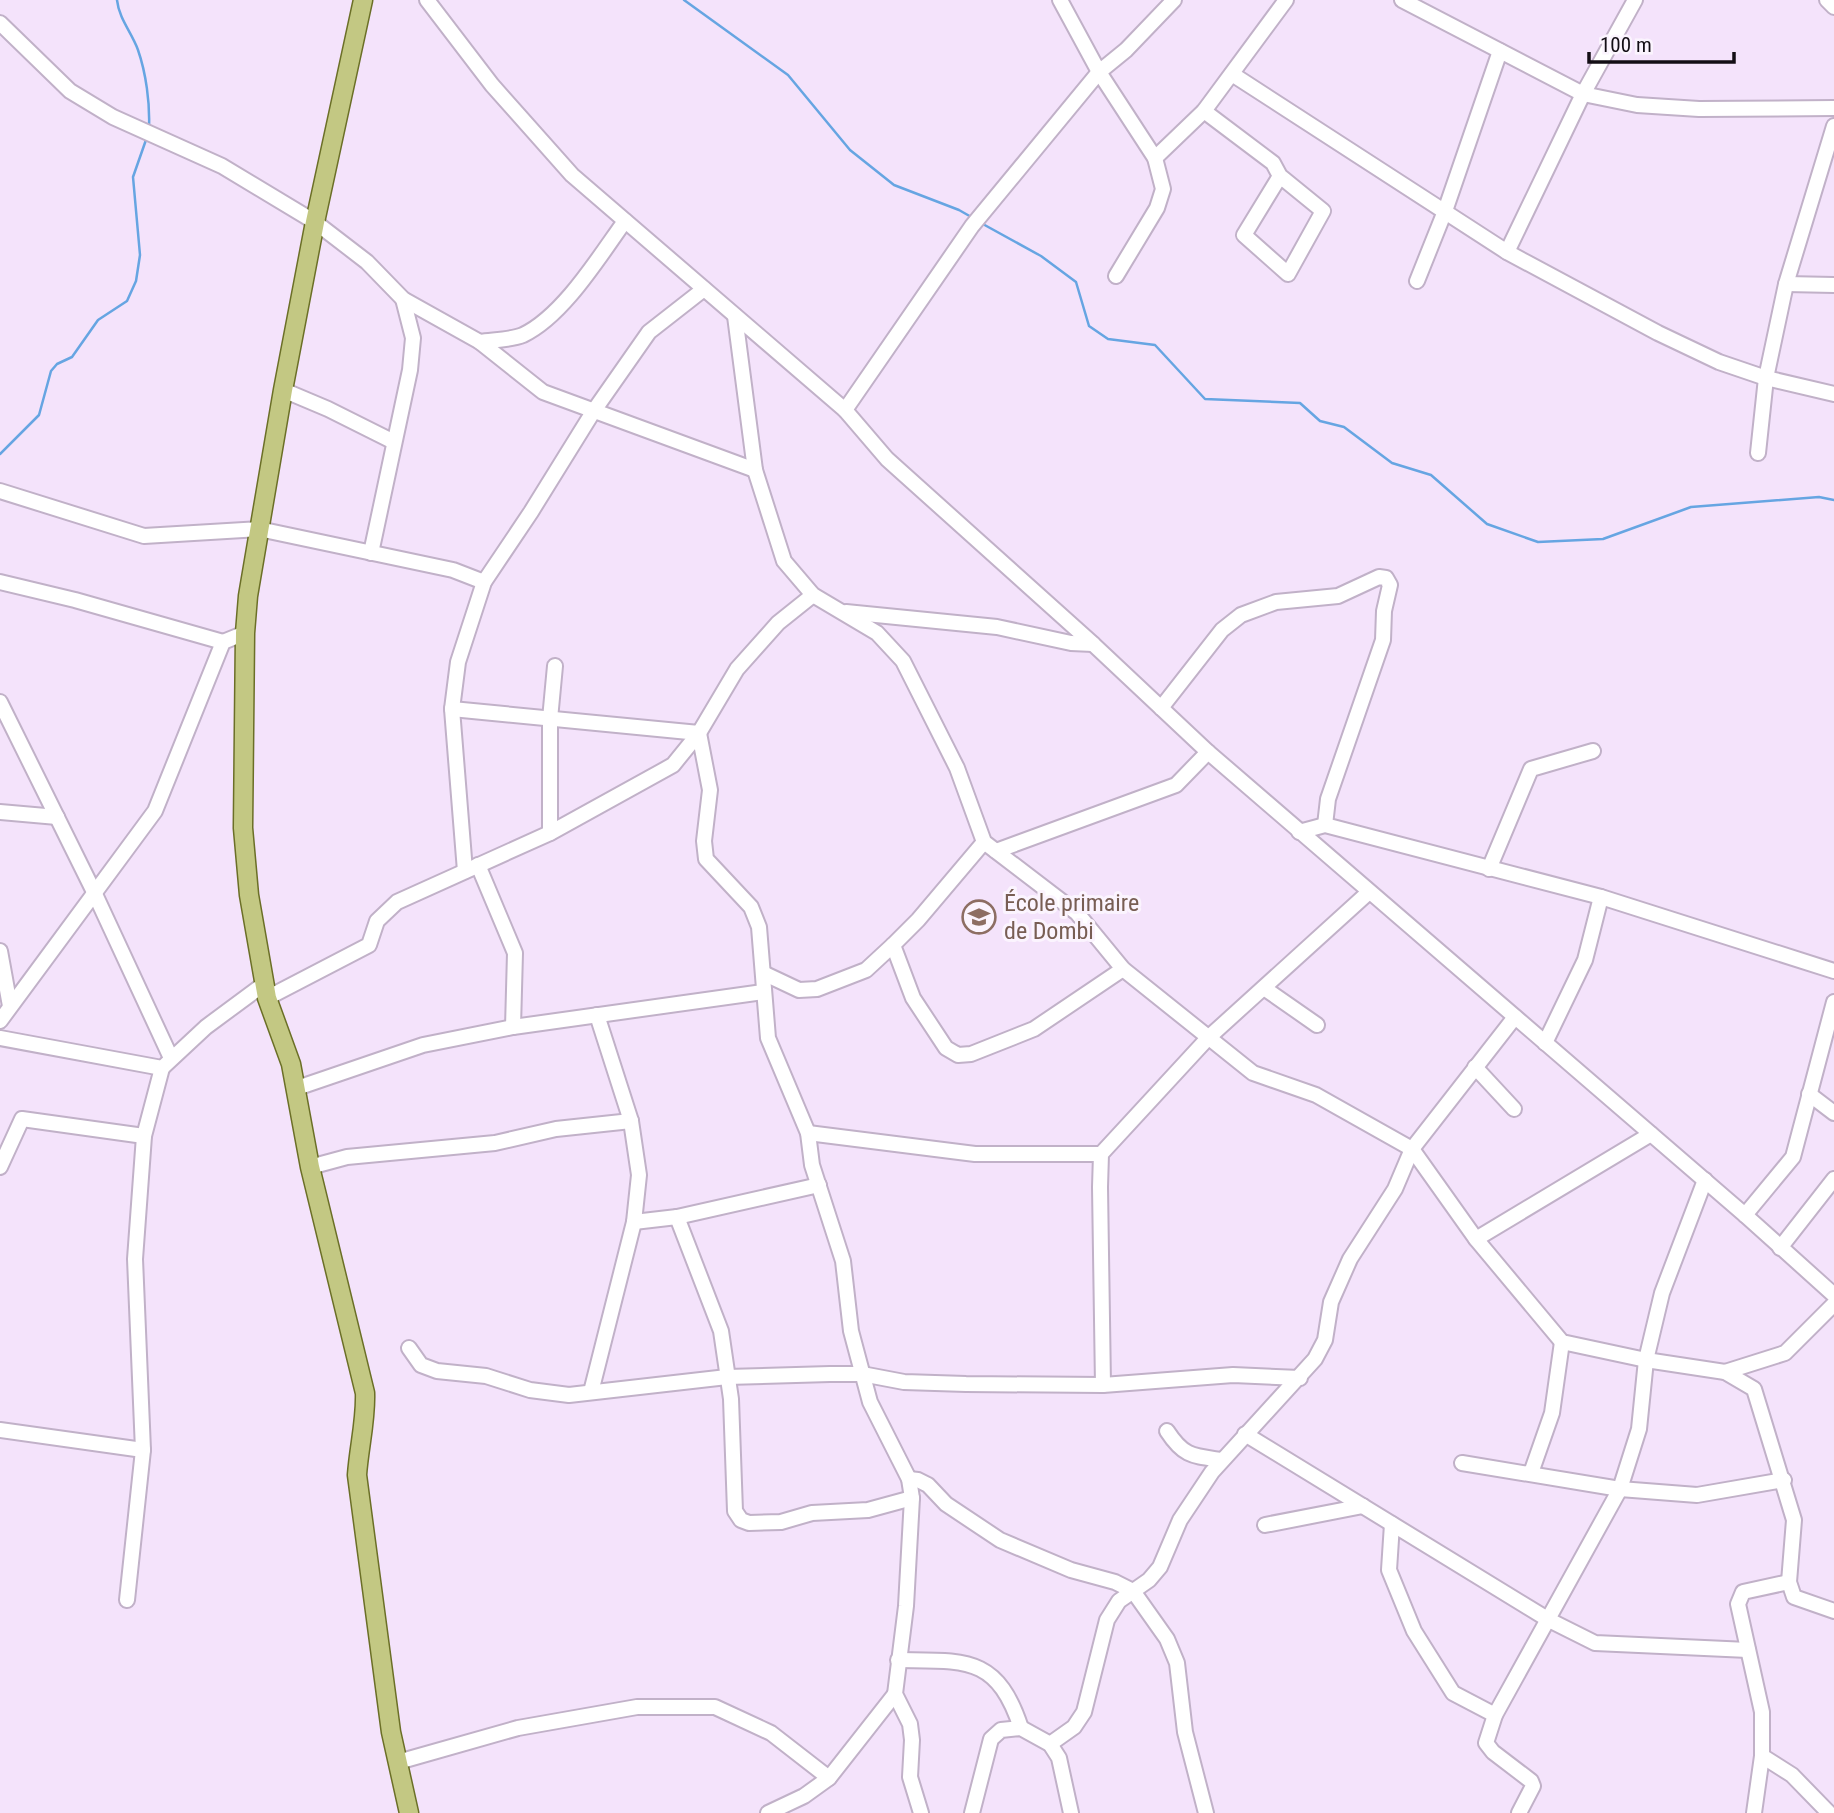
<svg xmlns="http://www.w3.org/2000/svg" width="1834" height="1813" font-family="'Roboto Condensed',sans-serif">
<style>
.lines{fill:none;stroke-linecap:round;stroke-linejoin:round}
.stream{stroke:#66a5e2;stroke-width:2.5}
.minor-casing{stroke:#c1b1c8;stroke-width:18}
.major-casing{stroke:#6b6f27;stroke-width:21}
.minor{stroke:#fff;stroke-width:14}
.major{stroke:#c3c883;stroke-width:18}
.labels{text-anchor:middle;dominant-baseline:central;stroke-width:6;stroke-linejoin:round;paint-order:stroke}
.education-label{font-size:24px;fill:#785e54;stroke:#fbf4fe;text-anchor:start}
</style>
<rect width="100%" height="100%" fill="#f4e3fb"/>
<g class="lines">
<g class="stream">
<path d="M117,0C119,19 132,33 138,50C146,73 150,103 149,127"/>
<polyline points="684,0 788,75 850,150 894,185 959,210 973,218"/>
<polyline points="981,223 1041,256 1076,282 1089,326 1108,339 1155,345 1205,399 1300,403 1320,421 1344,427 1392,463 1431,475 1487,524 1538,542 1603,539 1691,507 1819,497 1834,500"/>
<polyline points="0,454 39,415 51,371 57,364 72,357 98,320 127,301 136,281 140,255 133,177 147,137"/>
</g>
<defs>
<g id="minor">
<polyline points="427,0 492,85 572,175 845,410 887,459 1093,644 1208,752 1745,1215 1834,1295"/>
<polyline points="1060,0 1099,72 1155,158 1163,189 1157,208 1116,276"/>
<polyline points="1402,0 1583,94 1637,105 1699,109 1834,108"/>
<polyline points="1827,0 1834,7"/>
<polyline points="0,23 70,91 113,117 222,166 315,222 367,262 403,299 480,342 543,392 755,470"/>
<polyline points="1232,74 1507,252 1658,333 1719,362 1766,378 1834,394"/>
<polyline points="1204,111 1273,163 1280,176 1244,235 1288,274 1323,211 1280,176"/>
<polyline points="1155,158 1204,111 1286,0"/>
<polyline points="1507,252 1583,94 1635,0"/>
<polyline points="1417,281 1445,211 1500,51"/>
<polyline points="1786,284 1834,285"/>
<polyline points="735,316 755,470 784,561 813,595 877,633 903,661 957,768 984,842 1077,913 1123,969 1253,1073 1316,1095 1412,1149 1476,1239 1562,1342 1646,1360 1725,1372 1754,1389 1794,1520 1789,1582 1794,1597 1834,1611"/>
<path d="M480,342C493,340 511,340 523,335C563,316 599,257 625,221"/>
<polyline points="283,390 328,409 394,442"/>
<polyline points="845,410 972,226 1099,72 1126,50 1174,0"/>
<polyline points="1758,453 1766,378 1786,284 1834,126"/>
<polyline points="0,491 144,536 259,529 453,570 484,582"/>
<polyline points="371,553 410,370 413,338 403,299"/>
<polyline points="0,582 75,600 223,642"/>
<polyline points="846,612 997,627 1071,643 1093,644"/>
<polyline points="0,702 94,892 171,1058"/>
<polyline points="1161,708 1222,630 1241,615 1276,602 1338,596 1379,577 1386,578 1390,585 1384,611 1383,640 1328,799 1325,825"/>
<polyline points="452,709 699,733 710,790 704,841 706,859 751,907 759,927 768,1038 808,1133 812,1165 843,1261 851,1331 870,1402 909,1479 912,1498 906,1606 895,1694 910,1724 912,1740 910,1777 921,1813"/>
<polyline points="0,812 57,817"/>
<polyline points="1299,832 1325,825 1601,897 1834,971"/>
<polyline points="550,833 550,719 555,666"/>
<polyline points="984,842 918,920 893,945 913,998 946,1048 958,1055 971,1054 1034,1029 1123,969"/>
<polyline points="996,851 1176,785 1208,752"/>
<polyline points="478,865 515,953 513,1027"/>
<polyline points="1489,869 1531,769 1593,751"/>
<polyline points="465,871 452,709 458,662 484,582 531,512 593,412 649,332 704,289"/>
<polyline points="0,951 10,1006"/>
<polyline points="763,973 799,990 817,989 866,970 893,945"/>
<polyline points="1264,988 1317,1025"/>
<polyline points="267,998 369,945 377,921 397,902 550,833 673,765 699,733 737,669 778,623 813,595"/>
<polyline points="0,1021 155,811 223,642 245,633"/>
<polyline points="0,1038 162,1068 206,1027 264,984"/>
<polyline points="1545,1043 1585,960 1601,897"/>
<polyline points="1475,1067 1514,1109"/>
<polyline points="297,1088 423,1045 513,1027 763,992"/>
<polyline points="1809,1094 1834,1113"/>
<polyline points="808,1133 975,1154 1101,1154"/>
<polyline points="0,1167 22,1119 144,1136"/>
<polyline points="310,1167 347,1157 495,1143 556,1129 631,1121"/>
<polyline points="1745,1215 1793,1157 1834,1002"/>
<polyline points="677,1217 721,1331 731,1399 735,1511 741,1520 749,1523 781,1522 812,1513 868,1510 912,1498"/>
<polyline points="634,1222 677,1217 819,1185"/>
<polyline points="1476,1239 1651,1134"/>
<polyline points="1780,1248 1834,1179"/>
<polyline points="409,1348 421,1365 437,1371 486,1376 530,1390 569,1395 727,1377 830,1374 862,1374 904,1382 966,1384 1103,1385 1233,1375 1300,1378"/>
<polyline points="1725,1372 1785,1353 1834,1304"/>
<polyline points="1103,1385 1100,1187 1101,1154 1208,1038 1369,892"/>
<polyline points="591,1392 634,1222 639,1175 631,1121 597,1015"/>
<polyline points="0,1430 143,1450"/>
<path d="M1167,1431C1184,1457 1193,1456 1222,1460"/>
<polyline points="1245,1434 1549,1620 1595,1643 1748,1650"/>
<polyline points="1462,1463 1620,1489 1697,1495 1784,1480"/>
<polyline points="1531,1473 1552,1413 1562,1342"/>
<polyline points="909,1479 918,1480 928,1485 946,1504 1000,1540 1071,1570 1115,1582 1133,1591 1167,1639 1177,1663 1185,1732 1206,1813"/>
<polyline points="1392,1524 1389,1570 1414,1631 1453,1693 1495,1715"/>
<polyline points="1265,1525 1363,1506"/>
<polyline points="127,1600 143,1450 135,1259 144,1136 162,1068"/>
<path d="M898,1660C965,1661 997,1655 1021,1728"/>
<polyline points="1050,1744 1074,1727 1084,1712 1107,1620 1119,1601 1149,1580 1160,1567 1180,1520 1212,1472 1315,1359 1325,1340 1331,1302 1350,1259 1395,1189 1412,1149 1515,1017"/>
<polyline points="1762,1756 1792,1775 1829,1813"/>
<polyline points="398,1762 518,1728 637,1707 715,1707 771,1733 829,1778"/>
<polyline points="768,1813 804,1796 829,1778 895,1694"/>
<polyline points="972,1813 991,1739 1001,1730 1021,1728 1050,1744 1059,1758 1071,1813"/>
<polyline points="1519,1813 1533,1786 1531,1781 1493,1752 1486,1743 1495,1715 1620,1489 1639,1429 1646,1360 1662,1293 1705,1180"/>
<polyline points="1754,1813 1762,1756 1762,1712 1738,1604 1743,1592 1789,1582"/>
</g>
<path id="major" d="M363,0L315,222L283,390L248,596L245,633L243,828L249,895L267,998L291,1064L310,1167L365,1393C366,1420 359,1447 357,1475L391,1732L409,1813"/>
</defs>
<use href="#minor" class="minor-casing"/>
<use href="#major" class="major-casing"/>
<use href="#minor" class="minor"/>
<use href="#major" class="major"/>
</g>
<defs>
<symbol id="school-ring" viewBox="-11 -11 22 22"><circle r="9.5" fill="#fbf4fe" stroke="#8d6e63" stroke-width="1.5"/><path d="M0-5L7-2L0 1L-7-2ZM-4 1L0 2.5L4 1V4Q0 6-4 4Z" fill="#8d6e63"/></symbol>
</defs>
<g fill-rule="evenodd">
<use href="#school-ring" x="960" y="898" width="38" height="38"/>
</g>
<g class="labels">
<g class="education-label">
<text x="1004" y="903">École primaire<tspan x="1004" dy="28">de Dombi</tspan></text>
</g>
</g>
<path d="M1589 52v10h145v-10" fill="none" stroke="#130e15" stroke-width="3.5"/>
<text x="1600" y="52" font-size="21" fill="#130e15" stroke="#fbf4fe" stroke-width="5" paint-order="stroke">100 m</text>
</svg>
